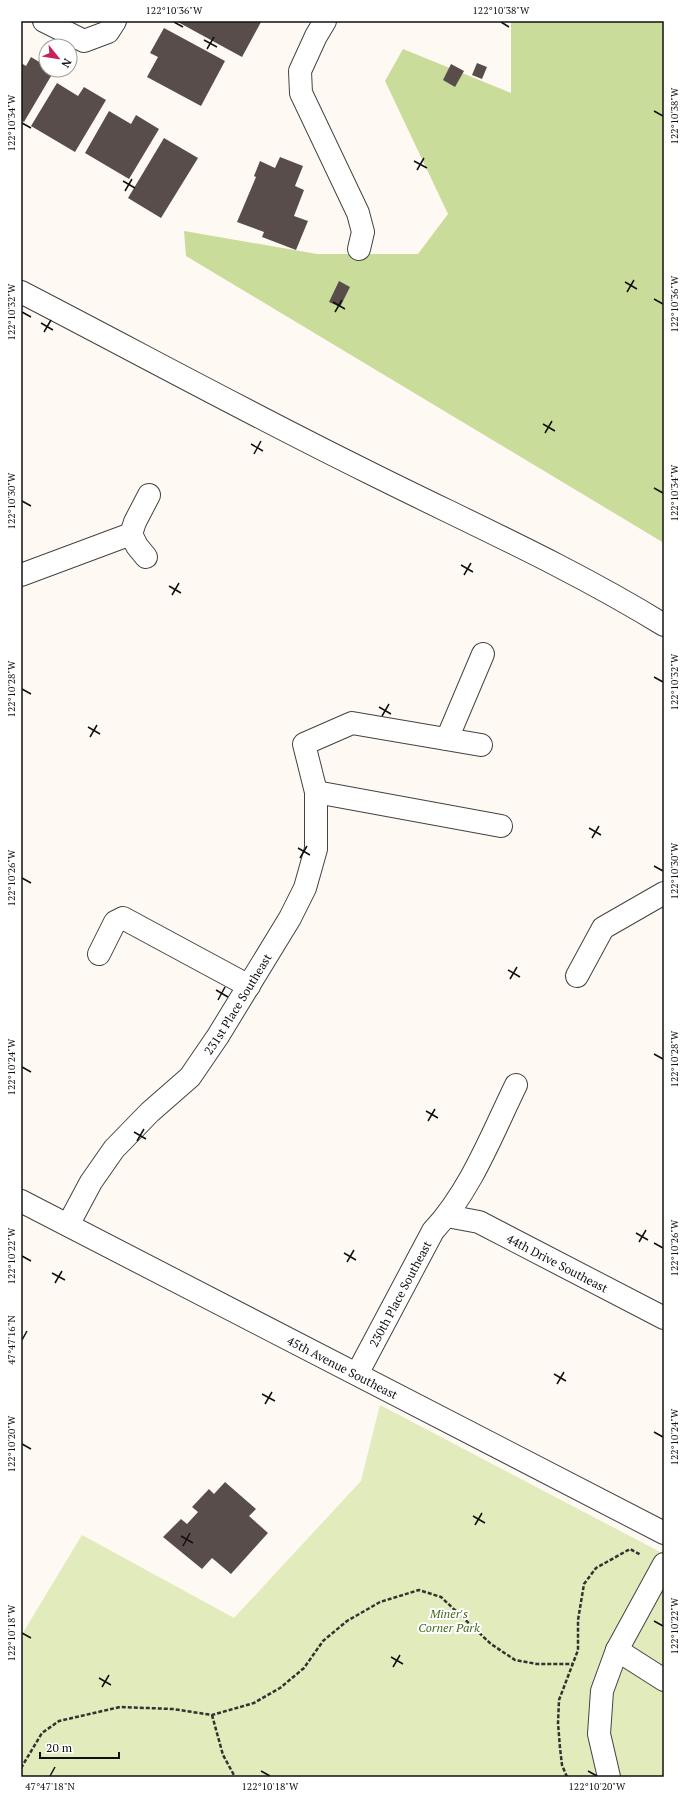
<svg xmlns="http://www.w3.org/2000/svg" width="685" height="1798" font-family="'PT Serif',serif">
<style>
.green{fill:#e1ebbb}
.forest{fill:#cadc99}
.building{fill:#594d4c}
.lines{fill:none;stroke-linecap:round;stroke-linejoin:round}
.minor-casing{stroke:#434343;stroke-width:24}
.path{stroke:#323232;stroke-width:2.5;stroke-dasharray:4 2;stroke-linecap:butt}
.minor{stroke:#fff;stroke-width:22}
.ticks{fill:none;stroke:#101010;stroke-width:1.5}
.labels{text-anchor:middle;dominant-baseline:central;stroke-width:4;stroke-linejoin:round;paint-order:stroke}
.street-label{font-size:12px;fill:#101010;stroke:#fff}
.park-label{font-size:12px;font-style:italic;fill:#436a1e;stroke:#fff}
.neatline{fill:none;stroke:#101010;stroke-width:1.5}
.ticks-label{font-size:10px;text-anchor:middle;fill:#101010}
</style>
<rect width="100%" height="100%" fill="#fff9f3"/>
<polygon class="green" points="380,1405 664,1554 664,1777 21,1777 21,1636 82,1535 234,1618 361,1481"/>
<polygon class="forest" points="511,21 664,21 664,543 186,256 184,231 317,254 418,254 448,214 385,81 403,49 511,93"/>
<g class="building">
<polygon points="176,21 259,21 261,22 242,57"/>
<polygon points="164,28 225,61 201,106 147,77 158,57 150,53"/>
<polygon points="31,57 46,66 46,70 54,71 24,122 21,120 21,63 26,66"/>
<polygon points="477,63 487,67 482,79 472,75"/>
<polygon points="451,64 464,71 455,87 443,80"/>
<polygon points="57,83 78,96 84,87 106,100 75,152 31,126"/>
<polygon points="109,111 131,124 136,115 159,129 129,179 85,153"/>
<polygon points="164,138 198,158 161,218 128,198"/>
<polygon points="280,157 303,166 295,186 304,190 294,216 308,221 296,250 262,237 264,232 237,222 256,177 254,176 260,161 275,168"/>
<polygon points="339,281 350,287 340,307 329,302"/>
<polygon points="225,1482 256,1509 249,1516 268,1533 231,1574 212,1558 202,1569 163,1537 181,1519 187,1524 198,1512 192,1507 209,1489 214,1494"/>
</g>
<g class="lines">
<defs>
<g id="minor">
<polyline points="44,21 84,41 108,32 115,21"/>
<polyline points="325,21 316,36 300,71 301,93 358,213 363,232 359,249"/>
<path d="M21,292C137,352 252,415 370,473C468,522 570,567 664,625"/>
<polyline points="146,557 137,546 131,534 135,522 149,495"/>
<polyline points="21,575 131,534"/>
<polyline points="447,739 483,654"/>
<polyline points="316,792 501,826"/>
<polyline points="99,954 115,922 123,918 249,986"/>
<polyline points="577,976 603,928 664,893"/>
<path id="s1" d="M21,1201L664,1533"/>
<path id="s2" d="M447,1216L479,1222L664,1318"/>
<path id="s3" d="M68,1225L91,1182L114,1149L150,1112L190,1077L218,1036L290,918L305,888L316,849V792L304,744L352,723L481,745"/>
<path id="s4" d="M357,1374L433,1231C471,1190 492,1134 516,1085"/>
<polyline points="617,1650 664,1680"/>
<polyline points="609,1777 599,1734 602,1691 617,1650 664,1564"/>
</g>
</defs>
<use href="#minor" class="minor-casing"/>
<g class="path">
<polyline points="212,1715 223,1755 235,1777"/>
<polyline points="21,1768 42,1733 59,1721 120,1707 173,1709 212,1715 254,1703 280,1688 304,1668 323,1641 347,1621 380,1602 419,1590 441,1597 491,1644 515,1660 537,1664 573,1664"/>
<polyline points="567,1777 562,1765 560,1748 558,1723 559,1700 578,1650 578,1620 584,1584 596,1568 630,1549 641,1555"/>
</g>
<use href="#minor" class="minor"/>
</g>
<path class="ticks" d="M174,22L183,27M501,22L509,27M204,40L217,47M207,49L214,37M654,111L663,116M22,123L31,128M414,161L427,168M417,170L424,158M123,181L135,188M125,191L132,179M625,282L637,289M627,292L634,280M654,299L663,304M333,302L345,309M22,312L31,317M335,312L342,300M41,323L53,330M44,332L51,320M543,424L555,431M545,433L552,421M251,444L263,451M254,454L261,441M654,488L663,493M22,501L31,506M461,565L473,572M464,575L471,563M169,586L181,593M172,595L179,583M654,677L663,682M22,689L31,694M379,707L391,714M382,716L389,704M88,727L100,734M90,737L97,725M589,828L601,835M592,838L599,826M298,848L310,855M300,858L307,846M654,866L663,871M22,878L31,883M508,970L520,977M510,979L517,967M216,990L228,997M218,1000L225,987M654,1054L663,1059M22,1067L31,1072M426,1111L438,1118M428,1121L435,1109M134,1132L146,1139M137,1141L144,1129M636,1233L648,1240M639,1242L646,1230M654,1243L663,1248M344,1253L356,1260M22,1256L31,1261M347,1262L354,1250M52,1273L65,1280M55,1283L62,1271M22,1340L27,1331M554,1374L566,1381M557,1384L564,1372M262,1394L275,1401M265,1404L272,1392M654,1432L663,1437M22,1444L31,1449M473,1516L485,1523M475,1525L482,1513M181,1536L193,1543M183,1546L190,1533M654,1621L663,1626M22,1633L31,1638M391,1657L403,1664M393,1667L400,1655M99,1678L111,1685M102,1687L109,1675M261,1771L270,1776M588,1771L597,1776M50,1776L55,1767"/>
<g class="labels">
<g class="street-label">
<text stroke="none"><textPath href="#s3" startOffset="281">231st Place Southeast</textPath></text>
<text stroke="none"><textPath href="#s2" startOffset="121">44th Drive Southeast</textPath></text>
<text stroke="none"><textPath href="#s4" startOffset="91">230th Place Southeast</textPath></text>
<text stroke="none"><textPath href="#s1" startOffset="362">45th Avenue Southeast</textPath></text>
</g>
<g class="park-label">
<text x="449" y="1613">Miner's<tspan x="449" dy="14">Corner Park</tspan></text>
</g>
</g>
<rect width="685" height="1798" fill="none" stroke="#ffffff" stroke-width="44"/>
<g transform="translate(58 58) rotate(120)"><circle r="19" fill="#ffffff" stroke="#9f9f9f"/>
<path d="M0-3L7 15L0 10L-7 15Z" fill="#c42458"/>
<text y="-6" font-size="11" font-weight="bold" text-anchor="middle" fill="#101010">N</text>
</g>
<path d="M40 1752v6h79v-6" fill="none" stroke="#101010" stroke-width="2"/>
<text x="46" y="1752" font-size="12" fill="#101010" stroke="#ffffff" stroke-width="3" paint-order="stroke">20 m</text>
<rect x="22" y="22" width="641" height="1754" class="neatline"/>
<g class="ticks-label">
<text x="174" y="14">122°10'36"W</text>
<text x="501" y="14">122°10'38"W</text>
<text transform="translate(674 116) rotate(-90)" y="4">122°10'38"W</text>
<text transform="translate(11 123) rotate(-90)" y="4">122°10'34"W</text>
<text transform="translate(674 304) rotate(-90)" y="4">122°10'36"W</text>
<text transform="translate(11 312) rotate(-90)" y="4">122°10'32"W</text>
<text transform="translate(674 493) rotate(-90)" y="4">122°10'34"W</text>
<text transform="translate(11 501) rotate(-90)" y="4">122°10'30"W</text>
<text transform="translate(674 682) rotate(-90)" y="4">122°10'32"W</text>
<text transform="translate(11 689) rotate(-90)" y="4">122°10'28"W</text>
<text transform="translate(674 871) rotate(-90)" y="4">122°10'30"W</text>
<text transform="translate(11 878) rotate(-90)" y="4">122°10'26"W</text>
<text transform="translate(674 1059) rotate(-90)" y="4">122°10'28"W</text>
<text transform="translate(11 1067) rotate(-90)" y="4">122°10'24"W</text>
<text transform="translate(674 1248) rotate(-90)" y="4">122°10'26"W</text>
<text transform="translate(11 1256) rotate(-90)" y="4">122°10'22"W</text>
<text transform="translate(11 1340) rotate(-90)" y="4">47°47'16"N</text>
<text transform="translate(674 1437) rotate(-90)" y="4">122°10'24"W</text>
<text transform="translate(11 1444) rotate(-90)" y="4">122°10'20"W</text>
<text transform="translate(674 1626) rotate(-90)" y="4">122°10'22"W</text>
<text transform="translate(11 1633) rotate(-90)" y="4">122°10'18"W</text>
<text x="50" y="1790">47°47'18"N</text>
<text x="270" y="1790">122°10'18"W</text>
<text x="597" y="1790">122°10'20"W</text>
</g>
</svg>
